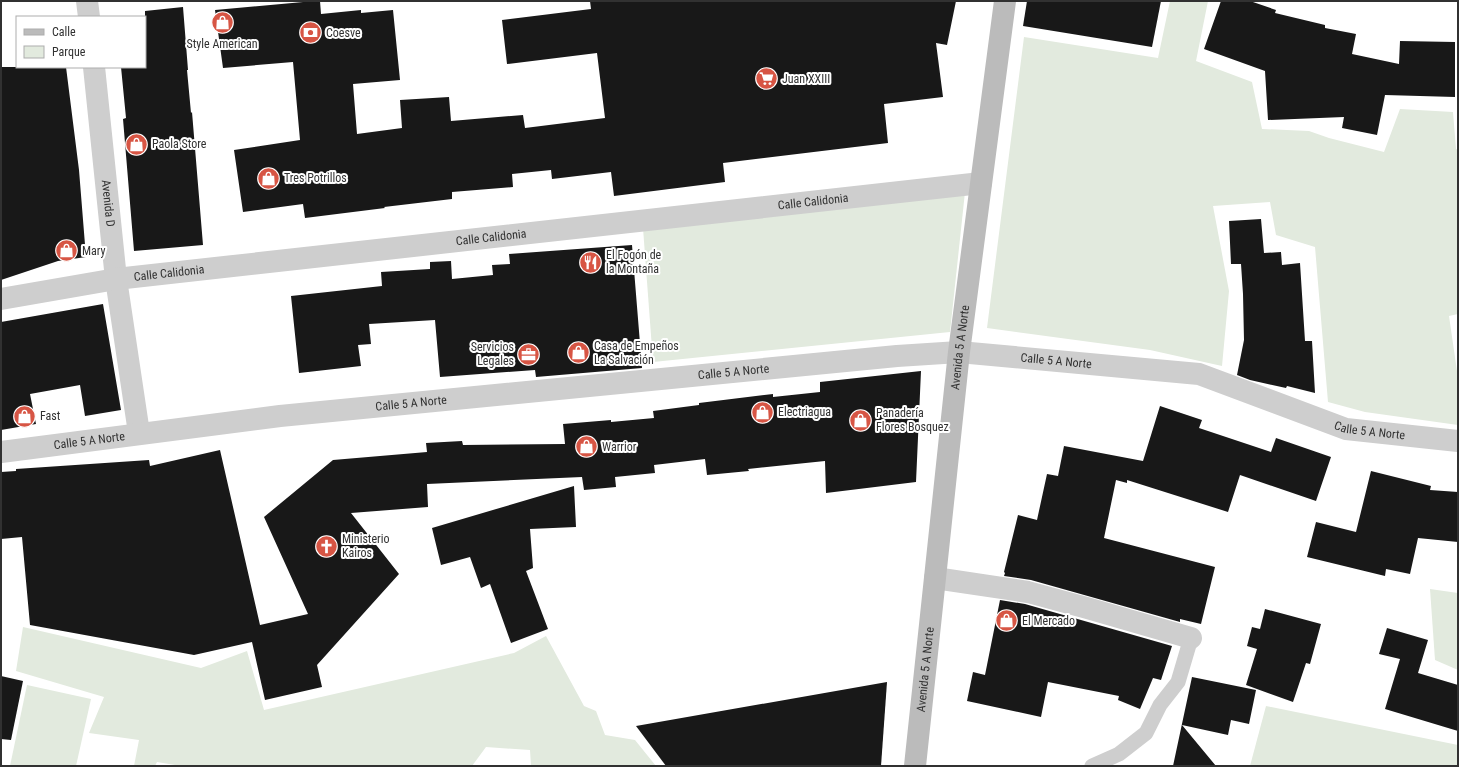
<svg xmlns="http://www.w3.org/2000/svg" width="1459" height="767" font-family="'Roboto Condensed',sans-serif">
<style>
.green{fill:#e2eade}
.building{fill:#181818}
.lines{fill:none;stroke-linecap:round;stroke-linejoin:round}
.service{stroke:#cecece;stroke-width:15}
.minor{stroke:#cecece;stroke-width:22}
.secondary{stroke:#bbb;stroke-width:22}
.labels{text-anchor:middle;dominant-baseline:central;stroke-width:4;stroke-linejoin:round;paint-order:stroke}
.poi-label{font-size:12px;fill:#313131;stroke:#fff;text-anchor:start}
.street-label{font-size:12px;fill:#313131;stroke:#fff}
</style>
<rect width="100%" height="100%" fill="#fff"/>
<g class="green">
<polygon points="1170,1 1208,1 1196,61 1252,82 1262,129 1309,131 1329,138 1384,152 1400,109 1453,112 1456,149 1458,150 1458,314 1449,316 1458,378 1458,425 1365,412 1328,402 1315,247 1276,235 1270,202 1213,206 1229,291 1222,366 1150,350 987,328 1024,37 1158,58"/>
<polygon points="965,192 950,332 653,362 643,228"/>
<polygon points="1430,589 1458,593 1458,670 1435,660"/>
<polygon points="23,627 201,668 247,651 264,710 514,653 546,636 584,706 596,711 605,735 635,740 656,766 531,766 530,750 486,747 472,766 181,766 157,762 155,766 134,766 139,740 89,733 104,697 16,671"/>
<polygon points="27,685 91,699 76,766 10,766"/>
<polygon points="1266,706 1458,745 1458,766 1250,766"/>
</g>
<g class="building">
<polygon points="314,1 320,1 321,14 361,10 361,13 393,10 400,80 353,84 357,134 402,128 400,100 449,97 451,121 523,115 525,128 605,118 597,53 507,64 502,20 591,9 590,1 956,1 947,45 936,43 943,97 884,104 888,143 723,163 725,182 614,196 611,172 552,179 551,170 512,174 513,187 452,192 452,199 384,207 385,208 305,218 303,204 243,212 234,150 300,140 293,62 223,68 215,10"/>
<polygon points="1027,1 1161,1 1152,47 1023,26"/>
<polygon points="1221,1 1250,1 1276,10 1275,13 1325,25 1325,28 1356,34 1352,54 1399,64 1400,41 1455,42 1455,97 1385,95 1377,135 1342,128 1344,117 1268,120 1265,71 1204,49"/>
<polygon points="183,7 188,70 187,70 191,113 192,112 203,245 134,251 123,119 126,118 121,67 145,67 145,11"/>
<polygon points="1,67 66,67 79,170 86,257 58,261 1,280"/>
<polygon points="1261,219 1264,253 1281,252 1282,265 1300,263 1305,341 1312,341 1315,393 1287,386 1286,388 1250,380 1237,375 1244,340 1243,294 1241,264 1231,264 1229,221"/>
<polygon points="632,245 642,368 536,377 535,370 440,377 435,320 369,324 371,344 358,345 361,366 299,373 291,296 382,286 381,272 430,269 430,262 451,261 452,279 493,275 492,265 510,264 509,254"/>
<polygon points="103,304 121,410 85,416 80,385 30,394 36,424 1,430 1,322"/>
<polygon points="921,371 916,482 826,493 825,461 748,469 749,471 707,475 705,459 654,465 655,473 615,477 616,487 584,490 582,477 427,484 428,507 351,513 399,574 317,665 322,687 265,700 252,642 194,655 30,625 22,537 1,539 1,472 16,471 16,469 149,460 150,466 220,450 260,625 308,614 264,517 333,460 427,452 426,443 462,441 463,445 565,444 563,424 611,420 611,422 654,418 653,411 699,405 699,403 773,394 773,397 820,392 820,382"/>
<polygon points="1160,406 1202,420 1199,428 1271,452 1276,438 1331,457 1316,501 1240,475 1228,512 1127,480 1127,483 1116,480 1104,538 1215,567 1201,624 1180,619 1180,622 1031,580 1004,576 1005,573 1004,572 1018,515 1037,520 1047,474 1058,476 1064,446 1143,461"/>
<polygon points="1371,471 1431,486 1430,490 1458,492 1458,542 1418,538 1410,574 1386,569 1385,576 1307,557 1316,522 1356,532"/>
<polygon points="574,486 576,527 530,529 533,568 526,571 548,629 511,643 490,584 481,588 470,557 441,565 432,528"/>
<polygon points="1000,600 1025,604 1172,646 1161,680 1153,678 1140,709 1118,700 1119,696 1048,682 1041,717 967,701 973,672 985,675"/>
<polygon points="1265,609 1321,624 1310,664 1306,663 1293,702 1246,685 1257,649 1247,646 1252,627 1260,629"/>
<polygon points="1387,628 1428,640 1418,673 1458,685 1458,731 1385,709 1400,659 1379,654"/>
<polygon points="1,676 23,681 11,740 1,739"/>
<polygon points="1192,677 1256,690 1249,724 1231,720 1228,735 1182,725 1216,766 1173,766"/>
<polygon points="887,682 881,766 666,766 636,726"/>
</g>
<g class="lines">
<polyline class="service" points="1092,766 1119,754 1146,733 1160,705 1178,682 1191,638"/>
<g class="minor">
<polyline points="87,1 89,17"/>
<path id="s1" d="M94,67L116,279L139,433"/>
<path id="s2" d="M1,299L116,279L981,183"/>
<path id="s3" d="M1,452L280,416L897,356L959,352L1199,374L1346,429L1458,441"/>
<polyline points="935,578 1028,592 1087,608 1191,638"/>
</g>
<path class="secondary" id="s4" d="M915,766L959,352L1005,1"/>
</g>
<defs>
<symbol id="shop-disc" viewBox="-11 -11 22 22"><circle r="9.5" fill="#d75544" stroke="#fff"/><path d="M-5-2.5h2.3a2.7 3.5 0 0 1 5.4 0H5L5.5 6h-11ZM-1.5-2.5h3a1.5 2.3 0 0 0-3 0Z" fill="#fff"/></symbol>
<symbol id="bank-disc" viewBox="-11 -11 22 22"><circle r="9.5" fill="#d75544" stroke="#fff"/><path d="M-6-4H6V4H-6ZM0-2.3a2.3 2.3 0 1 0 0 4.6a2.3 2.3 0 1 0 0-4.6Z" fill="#fff"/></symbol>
<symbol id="supermarket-disc" viewBox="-11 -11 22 22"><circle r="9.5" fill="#d75544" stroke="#fff"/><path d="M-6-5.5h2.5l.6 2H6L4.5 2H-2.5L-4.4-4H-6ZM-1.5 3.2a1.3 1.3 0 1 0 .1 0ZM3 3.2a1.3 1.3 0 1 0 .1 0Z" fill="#fff"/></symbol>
<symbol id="restaurant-disc" viewBox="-11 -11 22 22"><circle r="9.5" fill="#d75544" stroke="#fff"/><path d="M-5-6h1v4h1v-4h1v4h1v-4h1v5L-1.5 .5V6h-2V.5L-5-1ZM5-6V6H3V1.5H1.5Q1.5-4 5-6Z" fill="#fff"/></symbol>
<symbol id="office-disc" viewBox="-11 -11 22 22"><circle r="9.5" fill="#d75544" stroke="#fff"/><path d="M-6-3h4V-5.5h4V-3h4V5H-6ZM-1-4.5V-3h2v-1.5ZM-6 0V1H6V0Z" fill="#fff"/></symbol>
<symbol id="church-disc" viewBox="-11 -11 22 22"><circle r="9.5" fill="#d75544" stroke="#fff"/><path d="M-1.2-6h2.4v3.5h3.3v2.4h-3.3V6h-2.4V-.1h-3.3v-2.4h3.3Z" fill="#fff"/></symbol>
</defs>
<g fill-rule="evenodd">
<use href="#shop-disc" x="210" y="10" width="25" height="25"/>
<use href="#bank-disc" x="298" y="20" width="25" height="25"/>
<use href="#supermarket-disc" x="754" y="66" width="25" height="25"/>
<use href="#shop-disc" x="124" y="132" width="25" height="25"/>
<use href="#shop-disc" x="256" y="166" width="25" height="25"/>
<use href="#shop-disc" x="54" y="238" width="25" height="25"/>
<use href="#restaurant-disc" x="578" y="250" width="25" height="25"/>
<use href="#shop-disc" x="566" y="340" width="25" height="25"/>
<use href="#office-disc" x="516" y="342" width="25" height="25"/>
<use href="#shop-disc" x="750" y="400" width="25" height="25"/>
<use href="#shop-disc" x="12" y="404" width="25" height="25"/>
<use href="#shop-disc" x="848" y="408" width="25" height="25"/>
<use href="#shop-disc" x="574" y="434" width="25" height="25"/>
<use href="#church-disc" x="314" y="534" width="25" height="25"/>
<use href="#shop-disc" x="994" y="608" width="25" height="25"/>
</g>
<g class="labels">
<g class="poi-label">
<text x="326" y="33">Coesve</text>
<text x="222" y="44" text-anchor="middle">Style American</text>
<text x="782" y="79">Juan XXIII</text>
<text x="152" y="144">Paola Store</text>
<text x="284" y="178">Tres Potrillos</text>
<text x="82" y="251">Mary</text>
<text x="606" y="255">El Fogón de<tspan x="606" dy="14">la Montaña</tspan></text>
<text x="594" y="346">Casa de Empeños<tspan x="594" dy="14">La Salvación</tspan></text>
<text x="514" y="347" text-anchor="end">Servicios<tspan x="514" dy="14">Legales</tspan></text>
<text x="778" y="412">Electriagua</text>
<text x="876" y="413">Panadería<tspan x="876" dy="14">Flores Bosquez</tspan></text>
<text x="40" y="416">Fast</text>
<text x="602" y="447">Warrior</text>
<text x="342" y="539">Ministerio<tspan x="342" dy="14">Kairos</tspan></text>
<text x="1022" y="621">El Mercado</text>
</g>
<g class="street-label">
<text stroke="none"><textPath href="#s2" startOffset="818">Calle Calidonia</textPath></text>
<text stroke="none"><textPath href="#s1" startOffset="137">Avenida D</textPath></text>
<text stroke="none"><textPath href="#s2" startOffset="494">Calle Calidonia</textPath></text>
<text stroke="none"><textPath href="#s2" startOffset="170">Calle Calidonia</textPath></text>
<text stroke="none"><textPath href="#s4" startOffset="421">Avenida 5 A Norte</textPath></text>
<text stroke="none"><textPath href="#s3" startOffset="1061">Calle 5 A Norte</textPath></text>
<text stroke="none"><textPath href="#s3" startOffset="737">Calle 5 A Norte</textPath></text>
<text stroke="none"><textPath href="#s3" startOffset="413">Calle 5 A Norte</textPath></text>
<text stroke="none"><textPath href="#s3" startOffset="1385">Calle 5 A Norte</textPath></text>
<text stroke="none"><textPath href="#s3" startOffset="89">Calle 5 A Norte</textPath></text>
<text stroke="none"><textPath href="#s4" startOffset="97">Avenida 5 A Norte</textPath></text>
</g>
</g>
<rect width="1459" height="767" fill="none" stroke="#313131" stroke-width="4"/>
<rect x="16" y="16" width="130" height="52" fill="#ffffff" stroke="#adadad"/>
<rect x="24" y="29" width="20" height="6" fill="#bbbbbb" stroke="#adadad"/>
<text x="52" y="36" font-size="12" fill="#313131">Calle</text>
<rect x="24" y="46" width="20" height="12" fill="#e2eade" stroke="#adadad"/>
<text x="52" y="56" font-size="12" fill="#313131">Parque</text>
</svg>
